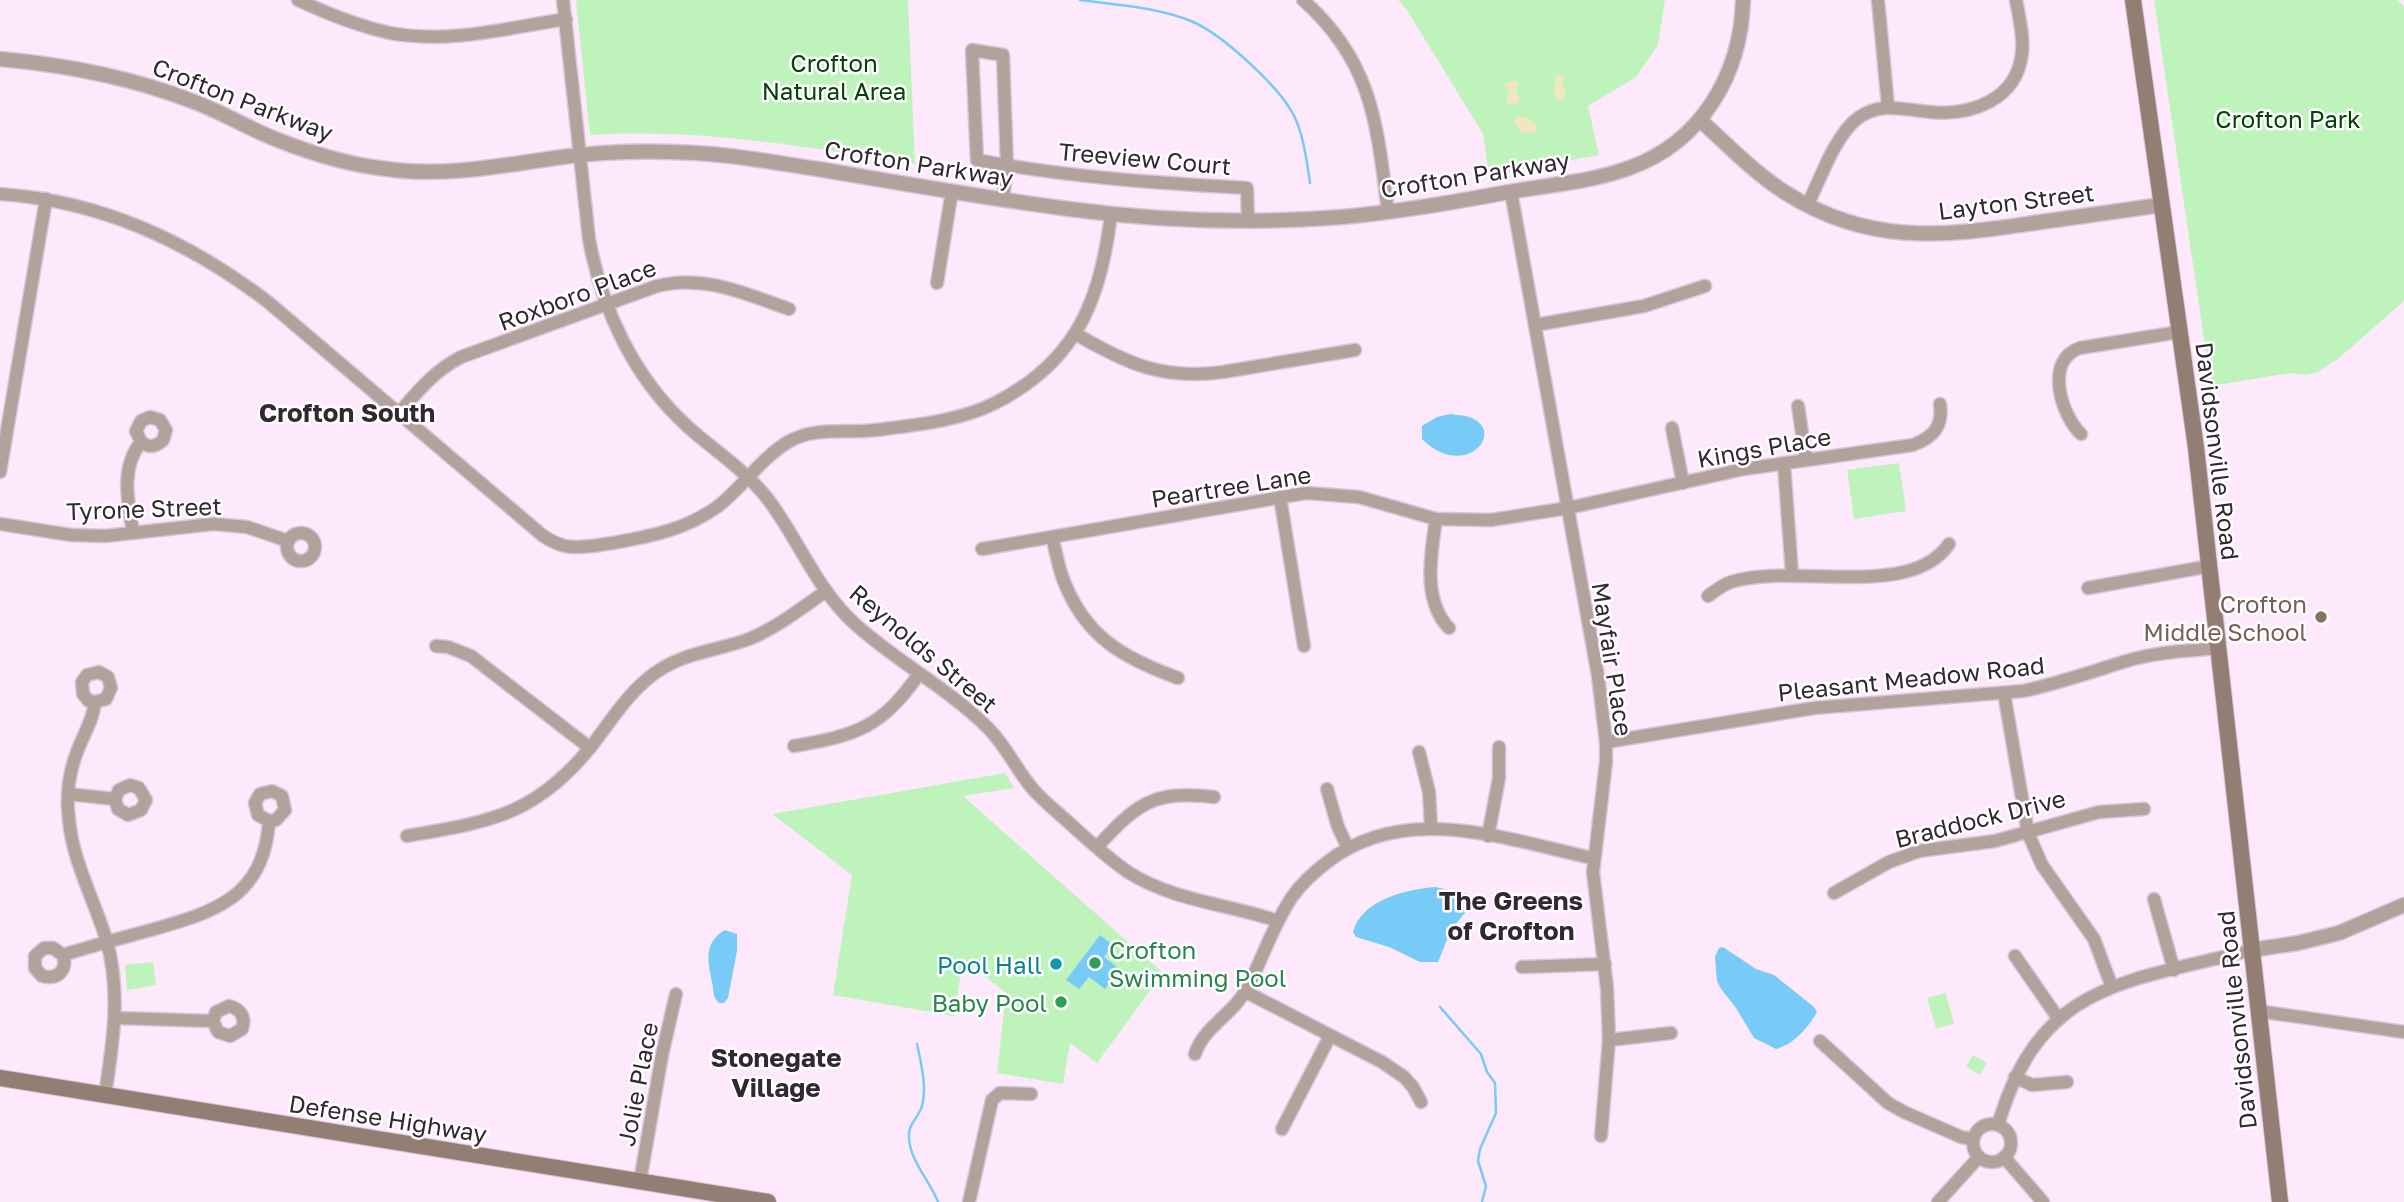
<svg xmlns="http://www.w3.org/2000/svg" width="2404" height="1202" font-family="'Golos Text',sans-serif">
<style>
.green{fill:#bff3bc}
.sand{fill:#f0e7c1}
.water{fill:#77cbf6}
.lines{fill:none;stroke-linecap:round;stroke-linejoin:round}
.stream{stroke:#77cbf6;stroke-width:2.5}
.minor-casing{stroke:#d9c5d8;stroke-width:15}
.tertiary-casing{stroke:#d9c5d8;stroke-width:17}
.secondary-casing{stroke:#d9c5d8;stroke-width:18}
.minor{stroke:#b1a39b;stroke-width:12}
.tertiary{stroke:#b1a39b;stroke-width:14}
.secondary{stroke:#927e73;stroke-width:16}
.education-dot{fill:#8d6e63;stroke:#fff;stroke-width:2.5}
.leisure-dot{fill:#2e9e5b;stroke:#fff;stroke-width:2.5}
.culture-dot{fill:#0f9aa8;stroke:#fff;stroke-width:2.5}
.labels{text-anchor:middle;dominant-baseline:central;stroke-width:5;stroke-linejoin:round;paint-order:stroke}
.park-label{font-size:24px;fill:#044207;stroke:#fff}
.street-label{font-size:24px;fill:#322832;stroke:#fff}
.education-label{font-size:24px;fill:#785e54;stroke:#fff;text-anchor:end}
.leisure-label{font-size:24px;fill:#27864d;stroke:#fff;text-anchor:start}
.culture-label{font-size:24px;fill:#0d838f;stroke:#fff;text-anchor:end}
.neighbourhood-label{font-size:26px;font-weight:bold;fill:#322832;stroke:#fff}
</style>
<rect width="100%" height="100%" fill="#fee8fc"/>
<g class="green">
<path d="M576,0H908L915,164C804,147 703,128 590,135Z"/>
<polygon points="1398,0 1665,0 1658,45 1636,77 1588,106 1599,155 1489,175 1483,134 1407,10"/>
<polygon points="2154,0 2398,0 2404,7 2404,301 2339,358 2318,372 2307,375 2290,373 2211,386"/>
<polygon points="1899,463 1906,511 1854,519 1847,470"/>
<polygon points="1005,773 1014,788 963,796 1163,973 1097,1063 1070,1043 1063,1084 997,1073 1006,993 963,959 954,1016 833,995 852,875 772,814"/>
<polygon points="153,962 156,985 127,990 125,965"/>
<polygon points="1946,993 1954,1024 1936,1028 1927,998"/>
<polygon points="1973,1055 1987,1063 1980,1075 1966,1067"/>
</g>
<g class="sand">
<polygon points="1558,74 1564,75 1562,84 1566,90 1562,102 1557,101 1553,88 1556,83 1554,78"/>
<polygon points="1513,80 1519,83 1516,91 1520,99 1518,103 1510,104 1506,101 1509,92 1504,85"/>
<polygon points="1519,116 1527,118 1536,125 1537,132 1535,133 1521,132 1514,120"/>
</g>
<g class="water">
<path d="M1450,414C1457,415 1465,415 1472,418C1506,433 1464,481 1422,439V426L1437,417Z"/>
<path d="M1435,887L1469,894L1473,898L1468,909L1451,930L1438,962H1420L1389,947L1356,937L1353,932C1361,900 1407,889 1435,887Z"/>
<path d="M725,930L737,934V951L728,998L724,1003H719C712,996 714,991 712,982C708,961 703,943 725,930Z"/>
<polygon points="1100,935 1113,945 1104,957 1120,969 1105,989 1089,977 1079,989 1066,980"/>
<path d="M1723,947L1756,969L1774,975L1814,1007L1817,1012C1809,1027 1793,1045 1776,1049L1754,1038L1736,1008L1721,989L1717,981L1715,957L1719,948Z"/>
</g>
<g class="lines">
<g class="stream">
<path d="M1080,0C1116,5 1157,7 1191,21C1222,34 1283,89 1296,120C1304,139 1307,162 1310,183"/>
<polyline points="1440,1007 1481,1054 1487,1072 1495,1083 1496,1113 1480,1149 1478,1161 1486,1186 1482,1202"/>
<path d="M917,1044C921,1063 928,1089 921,1109C916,1120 908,1125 909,1138C910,1161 930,1181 938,1202"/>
</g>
<defs>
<g id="minor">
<path d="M298,0C328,14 358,26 390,33C448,44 508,28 566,19"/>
<path d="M563,0L589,239C602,310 634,378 688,427C715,451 745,470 767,498C798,538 816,589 855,624C897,662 949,689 988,728C1006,746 1016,769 1032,788C1042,800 1055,810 1067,821C1086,838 1106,857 1128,872C1173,901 1228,904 1278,921"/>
<path d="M1303,0C1373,62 1377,125 1388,212"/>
<polyline points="1878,0 1888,106"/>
<polyline points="1511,192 1598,676 1606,742 1606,762 1593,872 1607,988 1609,1040 1601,1136"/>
<path d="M0,194C101,201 188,241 268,302L542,535C549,540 557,544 565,546C581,549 597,545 613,543C651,536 685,530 717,507C742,488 760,459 788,442C815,426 846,434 876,430C915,425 960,421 995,403C1076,362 1101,300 1111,214"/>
<path d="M1003,199L1007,166L1003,55L972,50L977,160C1066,177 1156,183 1247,188L1248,221"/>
<path d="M1807,206C1820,180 1835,135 1858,118C1882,101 1903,110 1930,112C1971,116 2017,100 2022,53C2024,36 2019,17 2016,0"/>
<polyline points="937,283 952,191"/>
<polyline points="1535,325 1644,306 1705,286"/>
<path d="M1076,334C1127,364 1163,380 1223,372L1355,350"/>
<polyline points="1798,406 1806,460"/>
<path d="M399,413C418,391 434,371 461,357L657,286C703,274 746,294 789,309"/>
<polyline points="1672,428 1683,483"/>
<path d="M2081,434C2061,415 2044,360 2080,348L2179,332"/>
<polyline points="1784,464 1792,574"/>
<polyline points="0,472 46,199"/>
<polyline points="1280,497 1304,646"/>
<path d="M1436,519C1431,554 1422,600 1449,628"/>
<polyline points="0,524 71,535 105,536 213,524 247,527 288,541"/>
<path d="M133,532C128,502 120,468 141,442C149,448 156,447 163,440L166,430L160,420L150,417L141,421L136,431L141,442"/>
<circle cx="301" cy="547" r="14"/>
<path d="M1052,537C1056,551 1058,566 1063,579C1085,637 1123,658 1178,678"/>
<path d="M982,549L1306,493L1359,497L1436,519L1491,520L1568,508L1744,469L1913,445C1934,437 1943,426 1940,404"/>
<polyline points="2088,588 2210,566"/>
<path d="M1708,596C1715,591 1722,585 1731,582C1792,562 1911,601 1949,544"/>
<polyline points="436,646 448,647 471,656 590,748"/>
<polyline points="2004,693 2028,833 2042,865 2094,939 2112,987"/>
<path d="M95,702L89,701L83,694L82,682L87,675L99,672L108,677L111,688L106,699L95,702C93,721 83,735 77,752C69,773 66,798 69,820C73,863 95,901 107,942C121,993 113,1043 105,1095"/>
<path d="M1606,742L1814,708L2023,691C2061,683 2096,670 2133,659C2161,652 2191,650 2219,648"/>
<path d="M794,746C857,735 881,728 919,674"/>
<polyline points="1419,752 1429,792 1431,827"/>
<polyline points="1327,789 1338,827 1348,848"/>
<polyline points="68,794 115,799 118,809 128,815 141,810 146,800 139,788 130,785 119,790 115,799"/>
<path d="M407,836C488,822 534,816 589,749C610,723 627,693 655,673C684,652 717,651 749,639C778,627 802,608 826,591"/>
<polyline points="1488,836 1499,778 1499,747"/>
<path d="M1097,847C1137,804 1152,790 1214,797"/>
<polyline points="1834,893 1889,862 1919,851 1995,841 2099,812 2144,809"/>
<polyline points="2154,899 2174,970"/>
<path d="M63,955C68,971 57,980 42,976L35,968V956L44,948H53L63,955C92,946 121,938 151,930C214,912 264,898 269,821L276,820L285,810L282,796L272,791L260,794L255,803L258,815L269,821"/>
<polyline points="2015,956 2058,1018"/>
<polyline points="1522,967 1605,964"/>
<polyline points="1246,992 1382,1062 1404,1077 1413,1087 1421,1102"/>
<polyline points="2258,1011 2404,1032"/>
<path d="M116,1018L213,1021L218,1032L230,1036L242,1029C246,1018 241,1009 229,1006L216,1012L213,1021"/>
<polyline points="1609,1040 1671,1033"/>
<polyline points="1820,1041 1888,1103 1904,1112 1961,1137 1973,1139"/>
<path d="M1195,1054C1204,1026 1234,1014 1247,988C1263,958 1273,925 1292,897C1301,884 1313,873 1326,863C1404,801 1505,839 1592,858"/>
<polyline points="2015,1077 2032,1085 2067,1082"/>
<circle cx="1992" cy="1143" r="19"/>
<path d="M1998,1125C2040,982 2124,983 2251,950"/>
<polyline points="1282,1129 1330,1036"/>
<polyline points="2004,1157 2043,1202"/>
<polyline points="640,1181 662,1055 676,994"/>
<polyline points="969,1202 992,1100 1000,1093 1031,1094"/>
<polyline points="1938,1202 1979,1157"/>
</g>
<g id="tertiary">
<path d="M0,59C66,65 130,77 192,101C222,112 249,129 278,140C313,154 350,165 387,169C444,177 499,166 555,158C602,151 649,150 696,153C737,155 777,163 818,169C901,183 985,198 1069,209C1159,221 1251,224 1342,217C1398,212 1454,202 1509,192C1549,185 1591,182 1629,168C1702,142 1741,74 1743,0"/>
<path d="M1700,120C1728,145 1754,173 1786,193C1868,245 1943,237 2034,223C2076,217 2119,211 2161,205"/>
<polyline points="2251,950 2298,943 2339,933 2404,905"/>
</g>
<g id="secondary">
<polyline points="2133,0 2196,448 2280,1202"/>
<polyline points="0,1078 768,1202"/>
</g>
</defs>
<use href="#minor" class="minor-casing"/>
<use href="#tertiary" class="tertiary-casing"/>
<use href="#secondary" class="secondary-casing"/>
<use href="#minor" class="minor"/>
<use href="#tertiary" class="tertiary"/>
<use href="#secondary" class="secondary"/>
</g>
<circle class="education-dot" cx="2321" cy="617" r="7"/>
<g class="leisure-dot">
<circle cx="1095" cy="963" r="7"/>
<circle cx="1061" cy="1002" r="7"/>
</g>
<circle class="culture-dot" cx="1056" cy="964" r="7"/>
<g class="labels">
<g class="park-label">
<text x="834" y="62">Crofton<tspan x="834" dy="28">Natural Area</tspan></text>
<text x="2288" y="118">Crofton Park</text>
</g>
<g class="street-label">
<text transform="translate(243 99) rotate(21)">Crofton Parkway</text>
<text transform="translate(1145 158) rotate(5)">Treeview Court</text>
<text transform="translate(919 163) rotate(9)">Crofton Parkway</text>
<text transform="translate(1475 174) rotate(-9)">Crofton Parkway</text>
<text transform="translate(2016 201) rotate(-7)">Layton Street</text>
<text transform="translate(577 294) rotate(-20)">Roxboro Place</text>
<text transform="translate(1764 447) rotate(-10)">Kings Place</text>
<text transform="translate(2218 451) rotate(83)">Davidsonville Road</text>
<text transform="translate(1231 486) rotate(-9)">Peartree Lane</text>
<text transform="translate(144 508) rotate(-2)">Tyrone Street</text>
<text transform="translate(924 648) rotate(40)">Reynolds Street</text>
<text transform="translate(1613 659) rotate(81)">Mayfair Place</text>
<text transform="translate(1911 678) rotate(-6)">Pleasant Meadow Road</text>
<text transform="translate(1980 818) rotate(-14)">Braddock Drive</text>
<text transform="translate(2236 1020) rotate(-96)">Davidsonville Road</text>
<text transform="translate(637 1084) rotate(-79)">Jolie Place</text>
<text transform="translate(388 1118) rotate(9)">Defense Highway</text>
</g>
<g class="education-label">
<text x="2307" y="603">Crofton<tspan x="2307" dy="28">Middle School</tspan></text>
</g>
<g class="leisure-label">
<text x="1109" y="949">Crofton<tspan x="1109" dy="28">Swimming Pool</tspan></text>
<text x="1047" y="1002" text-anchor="end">Baby Pool</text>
</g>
<g class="culture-label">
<text x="1042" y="964">Pool Hall</text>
</g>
<g class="neighbourhood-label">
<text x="347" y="412">Crofton South</text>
<text x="1511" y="900">The Greens<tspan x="1511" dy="30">of Crofton</tspan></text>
<text x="776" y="1057">Stonegate<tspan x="776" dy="30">Village</tspan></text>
</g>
</g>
</svg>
